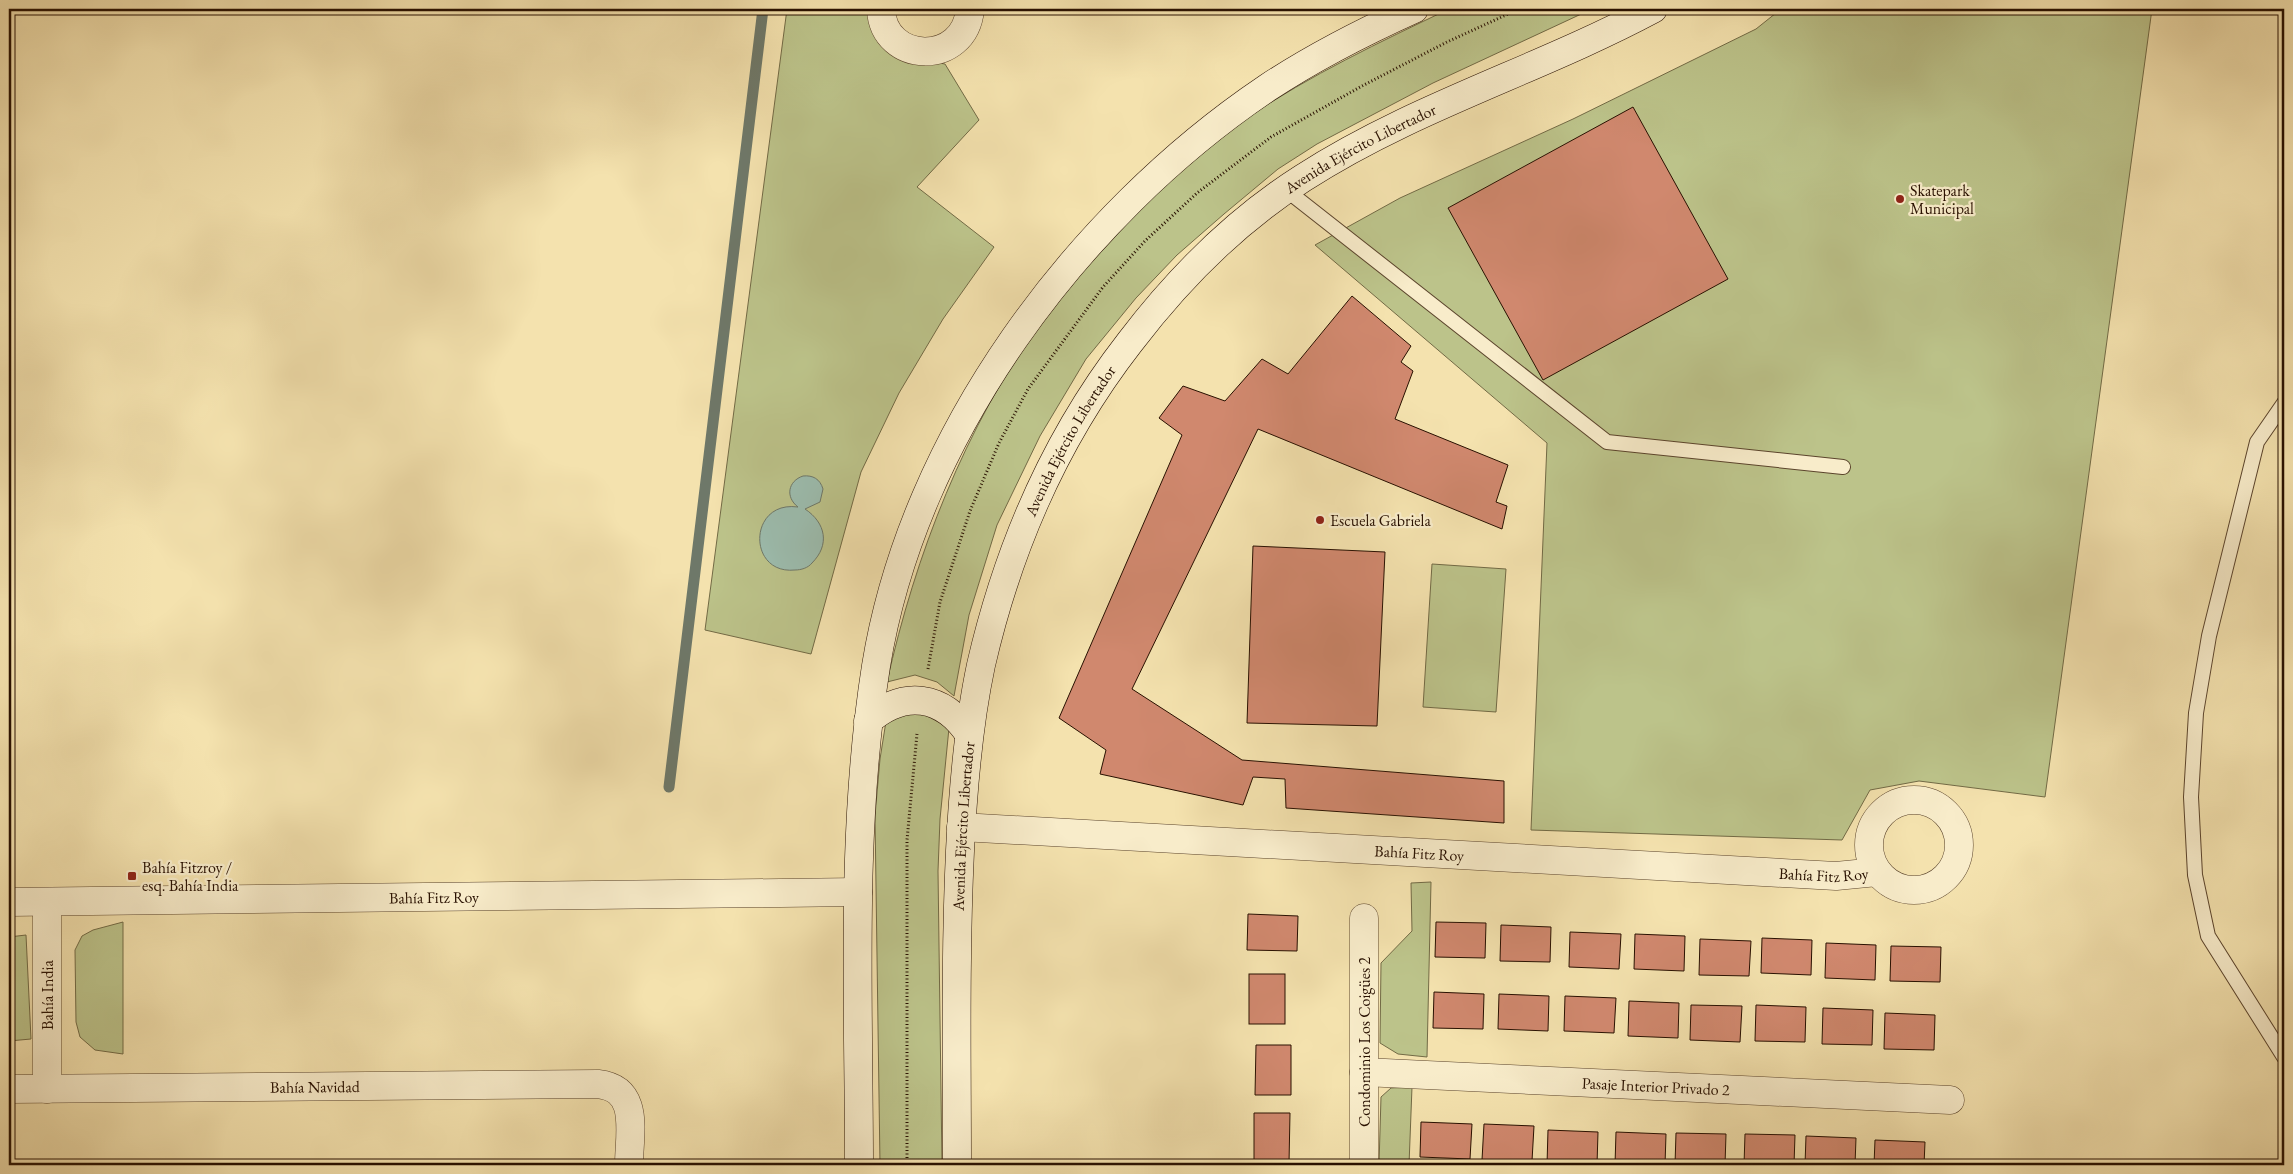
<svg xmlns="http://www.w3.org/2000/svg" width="2293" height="1174" font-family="'EB Garamond',serif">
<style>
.green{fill:#bcc38a;stroke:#726a45}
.water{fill:#9cbdaf;stroke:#6e7869}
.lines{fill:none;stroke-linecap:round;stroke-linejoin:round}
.stream{stroke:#6e7869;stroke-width:11}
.building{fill:#d0886e;stroke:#281000}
.lane-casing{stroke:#5b442c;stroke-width:16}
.street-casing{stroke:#5b442c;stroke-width:29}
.secondary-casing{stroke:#281000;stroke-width:29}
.path{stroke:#281000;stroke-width:3;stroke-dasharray:1 2.5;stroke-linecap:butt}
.lane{stroke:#f8ecca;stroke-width:14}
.street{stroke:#f8ecca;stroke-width:28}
.secondary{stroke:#f8ecca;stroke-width:28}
.poi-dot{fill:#8f2418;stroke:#f8ecca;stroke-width:2}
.labels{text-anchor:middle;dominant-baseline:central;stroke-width:4.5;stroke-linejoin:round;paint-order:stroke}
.street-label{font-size:16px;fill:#281000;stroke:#f8ecca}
.poi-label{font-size:16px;fill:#281000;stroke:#f8ecca;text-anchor:start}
</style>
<rect width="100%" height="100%" fill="#f4e2ae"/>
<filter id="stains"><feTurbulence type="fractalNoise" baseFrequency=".004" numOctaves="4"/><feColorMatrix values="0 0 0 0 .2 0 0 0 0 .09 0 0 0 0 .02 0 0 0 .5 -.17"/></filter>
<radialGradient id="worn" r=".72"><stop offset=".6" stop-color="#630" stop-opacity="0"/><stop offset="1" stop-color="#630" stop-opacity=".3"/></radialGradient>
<g class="green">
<polygon points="787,9 870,9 917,59 945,64 979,120 917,187 994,247 943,319 899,393 861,472 811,654 705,630"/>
<path d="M1449,9H1592L1433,83L1317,144L1278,169L1224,214L1177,255L1136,298L1086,359L1040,436L997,525L969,615L954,696L937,682L915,675L887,682C915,556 965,426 1042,321C1063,292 1089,265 1114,238C1154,194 1197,152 1247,118C1310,75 1380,42 1449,9Z"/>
<polygon points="1781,9 2152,9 2045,797 1919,781 1870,790 1842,840 1531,830 1547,443 1315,245 1400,198 1573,119 1756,29"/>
<polygon points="1432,564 1506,569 1496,712 1423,707"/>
<polygon points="911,707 949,728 940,819 938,871 942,1165 880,1165 875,816 880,759 887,715"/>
<polygon points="1431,882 1427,1057 1398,1054 1380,1043 1381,963 1412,931 1411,883"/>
<polygon points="123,922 123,1054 95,1050 80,1037 76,1022 75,950 82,936 93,930"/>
<polygon points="26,935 31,1039 9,1041 9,937"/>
<polygon points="1412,1087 1409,1165 1379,1165 1381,1097 1391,1088"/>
</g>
<path class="water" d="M803,476C813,475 820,479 823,489L820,502L805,509C826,523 830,545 812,563C808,568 801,570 795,570C747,575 748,500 798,507C785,497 788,481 803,476Z"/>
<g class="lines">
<polyline class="stream" points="669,787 763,9"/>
</g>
<g class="building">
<polygon points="1633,107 1728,279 1543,380 1448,208"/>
<polygon points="1352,296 1411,346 1401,362 1413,371 1395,419 1508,465 1496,502 1507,506 1502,529 1258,429 1132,689 1242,760 1504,781 1504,823 1286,808 1285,779 1253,777 1243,805 1100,774 1106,750 1059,718 1182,435 1159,418 1183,386 1225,401 1262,359 1288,374"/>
<polygon points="1253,546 1385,552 1377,726 1247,723"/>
<polygon points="1248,914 1298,916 1297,951 1247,950"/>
<polygon points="1436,922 1486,923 1485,958 1435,957"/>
<polygon points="1501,925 1551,927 1550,962 1500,961"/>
<polygon points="1570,932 1621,934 1619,969 1569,967"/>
<polygon points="1635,934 1685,936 1684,971 1634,969"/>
<polygon points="1762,938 1812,940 1811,975 1761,973"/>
<polygon points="1700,939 1751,941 1749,976 1699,975"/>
<polygon points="1826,943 1876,945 1875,980 1825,978"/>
<polygon points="1891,946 1941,947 1940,982 1890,981"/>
<rect x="1249" y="974" width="36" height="50"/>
<polygon points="1434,992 1484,994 1483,1029 1433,1028"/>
<polygon points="1499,994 1549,996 1548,1031 1498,1029"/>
<polygon points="1565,996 1616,998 1614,1033 1564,1031"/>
<polygon points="1629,1001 1679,1003 1678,1038 1628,1036"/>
<polygon points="1691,1005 1742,1006 1740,1042 1690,1040"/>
<polygon points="1756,1005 1806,1007 1805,1042 1755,1041"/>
<polygon points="1823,1008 1873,1010 1872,1045 1822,1044"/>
<polygon points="1885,1013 1935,1015 1934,1050 1884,1049"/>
<polygon points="1256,1045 1291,1045 1291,1095 1255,1095"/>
<polygon points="1254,1113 1290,1113 1289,1163 1254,1163"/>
<polygon points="1421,1122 1472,1124 1470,1159 1420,1157"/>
<polygon points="1484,1124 1534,1126 1532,1161 1482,1160"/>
<polygon points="1548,1130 1598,1132 1597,1165 1547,1165"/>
<polygon points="1616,1132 1666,1134 1665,1165 1615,1165"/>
<polygon points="1676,1133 1726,1134 1725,1165 1675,1165"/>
<polygon points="1745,1134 1795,1135 1794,1165 1744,1165"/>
<polygon points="1806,1136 1856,1138 1855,1165 1805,1165"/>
<polygon points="1875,1140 1925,1142 1924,1165 1874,1165"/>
</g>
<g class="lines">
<defs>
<g id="lane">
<polyline points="1285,189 1607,442 1843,467"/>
<polyline points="2284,403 2257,442 2209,636 2196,713 2191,797 2195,875 2208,936 2284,1057"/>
</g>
<g id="street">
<path d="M881,9C883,64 965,67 970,9"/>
<circle cx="1914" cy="845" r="45"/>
<path id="s1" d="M961,827L1836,876L1877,872"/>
<path id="s2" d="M9,902L858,892"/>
<polyline points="47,902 47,1089"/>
<path id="s3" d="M1364,1072L1950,1100"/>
<path id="s4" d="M9,1089L598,1084C641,1089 629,1133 629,1165"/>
<polyline points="1364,1165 1364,918"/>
</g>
<g id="secondary">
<path d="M868,721C904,689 943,695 969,734"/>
<path d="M859,1165C859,999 850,831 876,666C913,436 1077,216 1267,88C1314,57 1363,32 1414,9"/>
<path id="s5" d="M957,1165C957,1060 955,956 960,851C963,789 968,726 981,665C1008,548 1056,437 1130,342C1178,279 1237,220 1303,178C1413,107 1539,70 1653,9"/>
</g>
</defs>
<use href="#lane" class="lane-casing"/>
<use href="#street" class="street-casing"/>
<use href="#secondary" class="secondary-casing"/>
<g class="path">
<polyline points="928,669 940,602 970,511 999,443 1028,389 1103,287 1145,241 1197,193 1271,137 1362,86 1447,42 1519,9"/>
<polyline points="907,1165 907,840 917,734"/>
</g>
<use href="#lane" class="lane"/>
<use href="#street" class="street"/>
<use href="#secondary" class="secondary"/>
</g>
<g class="poi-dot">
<circle cx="1900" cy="199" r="5"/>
<circle cx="1320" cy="520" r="5"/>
<rect x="127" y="871" width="10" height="10" rx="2.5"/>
</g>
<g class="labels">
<g class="street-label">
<text stroke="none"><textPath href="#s5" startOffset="1164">Avenida Ejército Libertador</textPath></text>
<text stroke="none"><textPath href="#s5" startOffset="744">Avenida Ejército Libertador</textPath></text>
<text stroke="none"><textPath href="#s5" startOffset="339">Avenida Ejército Libertador</textPath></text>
<text stroke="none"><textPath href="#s1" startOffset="459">Bahía Fitz Roy</textPath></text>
<text stroke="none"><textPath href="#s1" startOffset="864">Bahía Fitz Roy</textPath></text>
<text stroke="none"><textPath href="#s2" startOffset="425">Bahía Fitz Roy</textPath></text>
<text transform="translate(47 995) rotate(-90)">Bahía India</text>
<text transform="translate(1364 1042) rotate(-90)">Condominio Los Coigües 2</text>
<text stroke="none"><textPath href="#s3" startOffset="292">Pasaje Interior Privado 2</textPath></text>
<text stroke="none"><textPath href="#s4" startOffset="306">Bahía Navidad</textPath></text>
</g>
<g class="poi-label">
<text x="1910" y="190">Skatepark<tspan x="1910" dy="18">Municipal</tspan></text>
<text x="1330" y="520">Escuela Gabriela</text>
<text x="142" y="867">Bahía Fitzroy /<tspan x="142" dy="18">esq. Bahía India</tspan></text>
</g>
</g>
<rect width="2293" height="1174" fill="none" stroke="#f4e2ae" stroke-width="30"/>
<rect x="10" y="10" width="2273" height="1154" fill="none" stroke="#281000" stroke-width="2.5"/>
<rect x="15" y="15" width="2263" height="1144" fill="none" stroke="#281000"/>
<rect width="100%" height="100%" filter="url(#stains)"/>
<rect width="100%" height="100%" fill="url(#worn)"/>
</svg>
